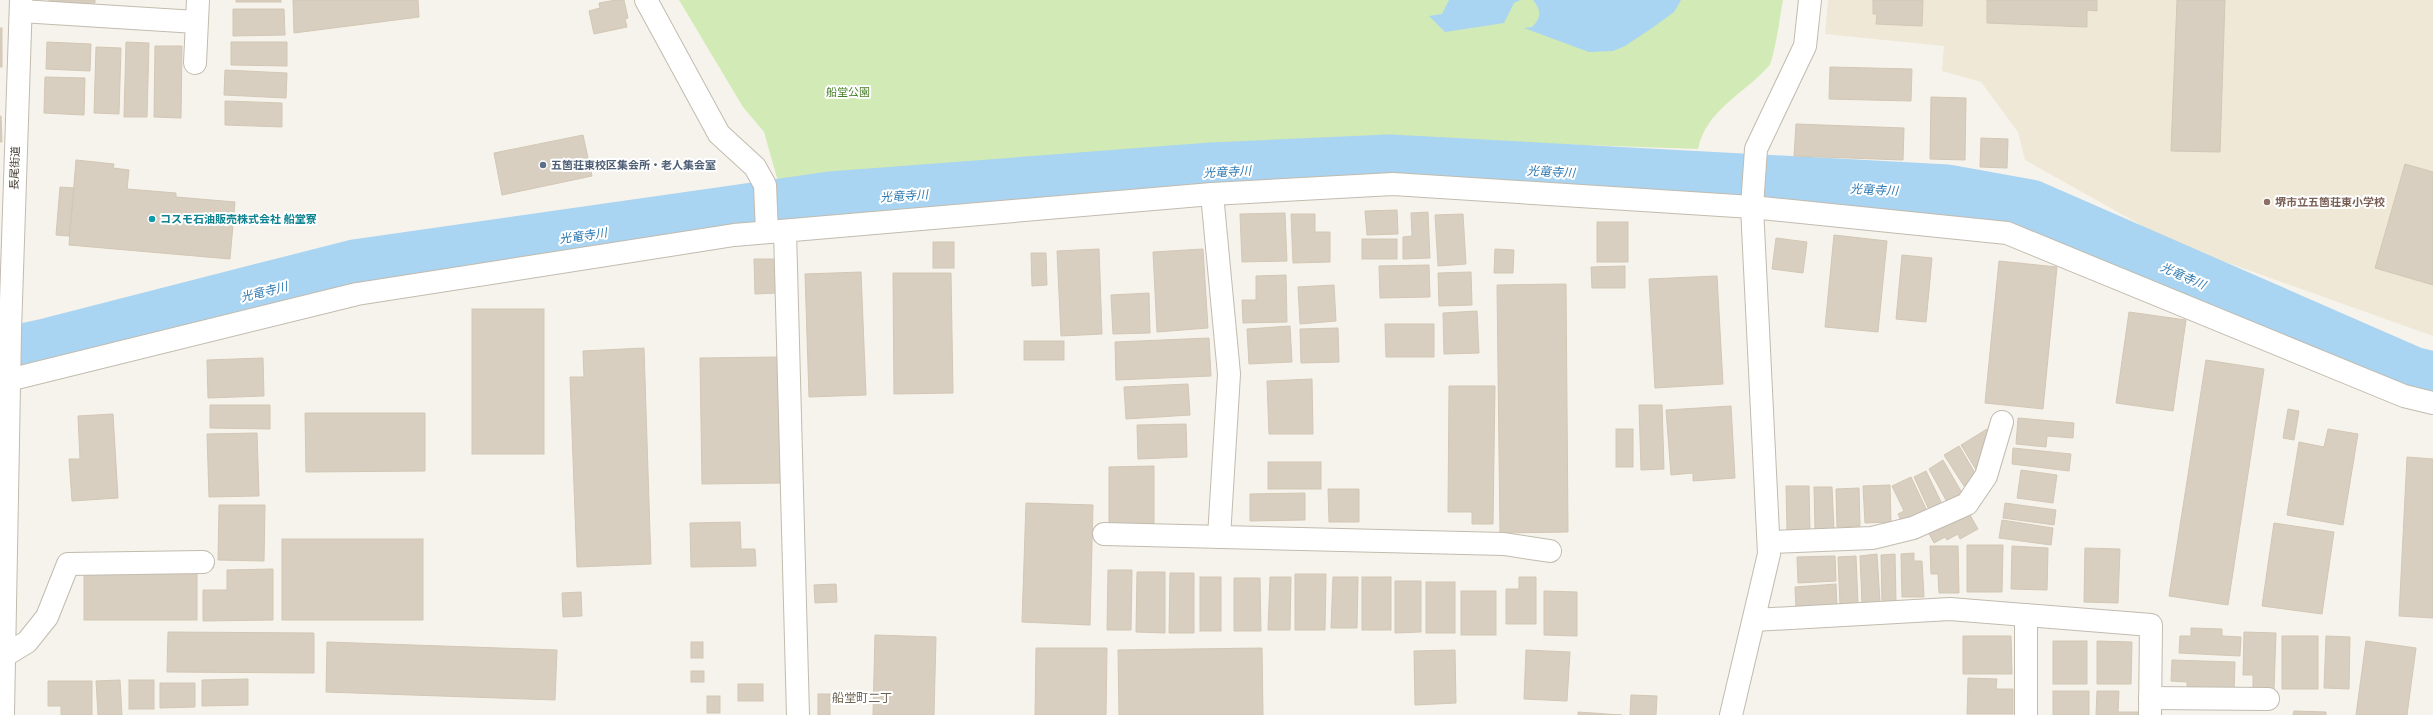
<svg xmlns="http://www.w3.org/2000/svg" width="2433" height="715" font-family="Roboto,'Noto Sans JP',sans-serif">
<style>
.education{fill:#efe8d6}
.green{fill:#d2eab5}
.water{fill:#a9d4f2}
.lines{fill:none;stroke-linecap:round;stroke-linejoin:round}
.river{stroke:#a9d4f2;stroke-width:59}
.building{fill:#d8cfc1;stroke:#d3c7b4}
.minor-casing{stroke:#c2bbae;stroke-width:24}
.minor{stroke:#fff;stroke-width:22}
.service-dot{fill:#5c6f8a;stroke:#fff;stroke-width:1.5}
.education-dot{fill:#8d6e63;stroke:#fff;stroke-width:1.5}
.culture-dot{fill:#0f9aa8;stroke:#fff;stroke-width:1.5}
.labels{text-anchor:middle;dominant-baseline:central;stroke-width:4;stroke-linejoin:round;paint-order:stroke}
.park-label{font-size:11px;fill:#4a7f2a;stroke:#fff}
.service-label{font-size:11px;font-weight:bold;fill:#4e5e75;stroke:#fff;text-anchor:start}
.street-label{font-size:11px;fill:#4b4439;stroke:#fff}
.education-label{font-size:11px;font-weight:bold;fill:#785e54;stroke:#fff;text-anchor:start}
.culture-label{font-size:11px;font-weight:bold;fill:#0d838f;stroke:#fff;text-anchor:start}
.water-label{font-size:12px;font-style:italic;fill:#2e7ab2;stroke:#fff}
.neighbourhood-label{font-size:12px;fill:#6e6250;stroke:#fff}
</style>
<rect width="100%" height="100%" fill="#f6f3ec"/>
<polygon class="education" points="1828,0 2433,0 2433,336 2175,244 2025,160 2018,132 1981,82 1942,71 1944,46 1825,34"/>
<path class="green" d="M679,0H1783C1781,11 1774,60 1769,66C1744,94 1706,110 1698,149L1405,139L1255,143L1092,161L781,192L764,132L743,107Z"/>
<g class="water">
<polygon points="1449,0 1520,0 1514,3 1504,23 1445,32 1429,16 1442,14"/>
<path d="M1533,0H1681L1674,12L1652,28L1625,46L1613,51L1589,52L1524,28L1532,27C1542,18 1541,9 1533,0Z"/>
</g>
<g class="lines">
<polyline class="river" points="0,358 46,348 355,269 831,201 1212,172 1389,164 1947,194 2030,209 2412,376 2433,381"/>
</g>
<g class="building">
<polygon points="49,0 95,0 95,3 49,2"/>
<rect x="236" y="0" width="45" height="2"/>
<polygon points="293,0 418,0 419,17 294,33"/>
<polygon points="616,0 624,0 628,18 625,19 627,27 594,34 589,11 600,8 599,3"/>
<polygon points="1873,0 1923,0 1922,26 1876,24 1877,14 1873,14"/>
<polygon points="1987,0 2097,0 2097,11 2087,10 2087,27 1987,23"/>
<polygon points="2177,0 2225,0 2220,152 2171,151"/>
<polygon points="233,9 284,9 285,35 233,36"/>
<rect x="0" y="28" width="2" height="39"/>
<polygon points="47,42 91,44 90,71 46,69"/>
<polygon points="126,42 149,43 147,117 124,117"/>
<polygon points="231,42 287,42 287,66 231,65"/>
<polygon points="155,46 182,46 181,118 154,117"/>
<polygon points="96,47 121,48 119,114 94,113"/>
<polygon points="1830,67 1912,69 1911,101 1829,99"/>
<polygon points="225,70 287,73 286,98 224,95"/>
<polygon points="45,77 85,78 84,115 44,113"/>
<polygon points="1931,97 1966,98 1965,160 1930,159"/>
<polygon points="225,101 282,103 282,127 225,125"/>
<polygon points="0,116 1,116 2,142 0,142"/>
<polygon points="1796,124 1904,128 1903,160 1794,156"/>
<polygon points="583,135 592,176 502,195 494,153"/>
<polygon points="1981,138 2008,139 2007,168 1980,167"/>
<polygon points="76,160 114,164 113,168 129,170 127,189 176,193 176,197 235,202 230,259 69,245"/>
<polygon points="2405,164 2433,172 2433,285 2375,268"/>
<polygon points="60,187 74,188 69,236 56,235"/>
<polygon points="1397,210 1398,234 1367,235 1365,211"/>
<polygon points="1428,212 1430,258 1403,259 1403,237 1412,236 1411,213"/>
<polygon points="1285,213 1287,261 1242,262 1240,214"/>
<polygon points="1291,214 1315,214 1315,232 1330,232 1330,262 1293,263"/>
<polygon points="1463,214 1466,264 1438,266 1435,215"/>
<rect x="1597" y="222" width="31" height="40"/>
<polygon points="1834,235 1887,241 1878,332 1825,327"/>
<polygon points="1776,238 1807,242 1803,273 1772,269"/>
<rect x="1362" y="239" width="35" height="20"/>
<rect x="933" y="242" width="21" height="26"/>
<polygon points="1099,249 1102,334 1061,336 1057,251"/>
<polygon points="1203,249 1208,328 1157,332 1153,252"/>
<polygon points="1495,249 1514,250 1513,273 1494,273"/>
<polygon points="1031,253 1046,253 1047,285 1032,286"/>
<polygon points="1902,255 1932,258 1926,322 1896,319"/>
<polygon points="754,259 777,259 777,293 755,294"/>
<polygon points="1999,261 2057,267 2043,409 1985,403"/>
<polygon points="1429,265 1430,297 1380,298 1379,266"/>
<polygon points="1625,266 1625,288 1592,288 1591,267"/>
<polygon points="861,272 866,395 809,397 805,274"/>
<polygon points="1471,272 1472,305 1439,306 1438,273"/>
<polygon points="893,273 951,273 953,393 894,394"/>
<polygon points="1286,275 1287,322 1243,323 1242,300 1256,300 1256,276"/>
<polygon points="1717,276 1723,384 1655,388 1649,279"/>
<polygon points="1566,284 1568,532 1500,533 1497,285"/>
<polygon points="1334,285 1336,321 1300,324 1298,287"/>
<polygon points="1149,293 1150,333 1113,334 1111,295"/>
<rect x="472" y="309" width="72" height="145"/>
<polygon points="1477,311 1479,353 1444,354 1443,313"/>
<polygon points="2129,312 2186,320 2173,411 2116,403"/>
<polygon points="1385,324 1434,324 1434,357 1386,357"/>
<polygon points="1290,326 1292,362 1249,364 1247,329"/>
<polygon points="1338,328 1339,362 1301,363 1300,329"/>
<polygon points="1209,338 1211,376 1116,380 1115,342"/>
<rect x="1024" y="341" width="40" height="19"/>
<polygon points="644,348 651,564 577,567 570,377 584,377 583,351"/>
<polygon points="780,357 781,483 702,484 700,358"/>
<polygon points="263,358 264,396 208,398 207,360"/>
<polygon points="2206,360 2264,369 2228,605 2169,596"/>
<polygon points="1312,379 1313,434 1269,434 1267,381"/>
<polygon points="1188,384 1190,415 1126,419 1124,387"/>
<polygon points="1449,386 1495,386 1493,524 1472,524 1472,512 1448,512"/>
<polygon points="210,405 270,405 270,429 210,428"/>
<polygon points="1639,405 1662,405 1664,469 1641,470"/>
<polygon points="1731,406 1735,478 1693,481 1693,473 1671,475 1666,410"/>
<polygon points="2288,409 2299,411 2294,440 2283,438"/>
<polygon points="305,413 425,413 425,471 306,472"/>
<polygon points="113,414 118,498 72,501 69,459 80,459 78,416"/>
<polygon points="2018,418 2074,423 2073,438 2047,436 2046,447 2016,444"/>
<polygon points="1186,424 1187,457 1138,459 1137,425"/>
<rect x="1616" y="429" width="17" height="38"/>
<polygon points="1987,429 1994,439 1978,473 1961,445"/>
<polygon points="2328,429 2358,434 2343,525 2287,515 2299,442 2324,447"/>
<polygon points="257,433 259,496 209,497 207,434"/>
<polygon points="1959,446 1978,478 1964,486 1944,455"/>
<polygon points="2013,448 2071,454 2069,471 2012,464"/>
<polygon points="2407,457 2433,459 2433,618 2399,616"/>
<polygon points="1943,460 1962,493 1947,502 1929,469"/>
<rect x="1268" y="462" width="53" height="27"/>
<polygon points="1154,466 1154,525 1109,525 1109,467"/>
<polygon points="2021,470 2057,475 2053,503 2017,498"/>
<polygon points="1926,471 1943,506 1930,512 1914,477"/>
<polygon points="1911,477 1929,515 1904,527 1898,514 1904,511 1892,486"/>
<polygon points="1890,485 1891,522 1865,523 1863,486"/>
<polygon points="1786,486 1809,486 1810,530 1787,531"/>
<polygon points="1814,487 1832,487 1834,530 1815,530"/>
<polygon points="1859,488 1860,526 1837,527 1836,489"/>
<polygon points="1328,489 1359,489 1359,522 1329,522"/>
<polygon points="1305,493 1305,520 1250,521 1250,494"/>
<polygon points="1026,503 1093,505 1090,625 1022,622"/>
<polygon points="2005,503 2056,510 2054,525 2003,518"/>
<polygon points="219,505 265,505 264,561 218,560"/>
<polygon points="1966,508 1978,529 1960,539 1958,534 1947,540 1945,537 1934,543 1927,530"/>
<polygon points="2002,520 2053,528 2051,545 1999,538"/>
<polygon points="740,522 741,549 755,549 756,566 691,567 690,523"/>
<polygon points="2274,523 2334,532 2322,614 2262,606"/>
<rect x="282" y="539" width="141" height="81"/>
<polygon points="1967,545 2003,545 2002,592 1967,592"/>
<polygon points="1930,546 1958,546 1959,593 1939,593 1938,574 1931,574"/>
<polygon points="2012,546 2048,548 2047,590 2011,589"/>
<polygon points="2085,548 2120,549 2118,603 2084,602"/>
<polygon points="1914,553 1914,561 1922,561 1924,597 1902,597 1901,554"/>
<polygon points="1877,554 1880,602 1862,603 1860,556"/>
<polygon points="1895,554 1896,602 1882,602 1881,555"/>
<polygon points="1835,556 1836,581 1798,583 1797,557"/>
<polygon points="1856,556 1858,604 1840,605 1838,557"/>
<polygon points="273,569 273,620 203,621 203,590 227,590 227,570"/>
<polygon points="1108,570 1132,570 1131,630 1107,630"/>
<polygon points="1137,572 1165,572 1165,633 1136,632"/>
<rect x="84" y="573" width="113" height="47"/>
<polygon points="1170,573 1194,573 1194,633 1169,633"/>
<polygon points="1295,574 1326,574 1325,630 1295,630"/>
<rect x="1200" y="577" width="21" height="54"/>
<polygon points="1270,577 1291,577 1290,630 1268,630"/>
<polygon points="1333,577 1358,577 1357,628 1331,628"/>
<rect x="1362" y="577" width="29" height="53"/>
<polygon points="1519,577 1536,577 1536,624 1506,624 1506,589 1519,589"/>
<polygon points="1234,578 1260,578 1261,631 1234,631"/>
<polygon points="1395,581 1421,581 1421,632 1395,633"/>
<rect x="1426" y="582" width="29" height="51"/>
<polygon points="836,584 837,602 815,603 814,585"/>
<polygon points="1836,584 1837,606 1796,608 1795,587"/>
<rect x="1461" y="591" width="35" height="44"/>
<polygon points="1544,591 1577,592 1577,636 1544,635"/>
<polygon points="581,592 582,616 563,617 562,593"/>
<polygon points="2191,628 2222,629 2222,636 2241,637 2240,656 2179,653 2180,636 2191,636"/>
<polygon points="168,632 314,633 314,673 167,672"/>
<polygon points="2244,632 2276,633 2274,690 2253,690 2253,675 2243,675"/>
<polygon points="875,635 936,637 934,715 873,715"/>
<polygon points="1963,636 2011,636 2012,674 1963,674"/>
<rect x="2282" y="636" width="36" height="53"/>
<polygon points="2326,636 2350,637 2349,689 2324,688"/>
<rect x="2053" y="641" width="34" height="43"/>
<polygon points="2097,641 2132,642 2131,684 2097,684"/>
<polygon points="2366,641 2416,648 2407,715 2356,715"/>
<polygon points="327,642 557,650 555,700 326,692"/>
<rect x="691" y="642" width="12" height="16"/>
<polygon points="1036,648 1107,648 1106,715 1035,715"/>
<polygon points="1262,648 1263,715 1119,715 1118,650"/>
<polygon points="1455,650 1456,703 1415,705 1414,651"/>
<polygon points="1526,650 1570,652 1567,701 1524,699"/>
<polygon points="2172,660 2235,662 2234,693 2187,692 2187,682 2171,681"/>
<rect x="691" y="671" width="13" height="11"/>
<polygon points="1968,678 1997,679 1996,689 2013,689 2013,714 1967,714"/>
<polygon points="248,679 248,705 202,706 202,680"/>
<polygon points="120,680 122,715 98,715 96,681"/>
<rect x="129" y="680" width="25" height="29"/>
<polygon points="48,681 92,681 92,715 61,715 61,706 48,706"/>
<polygon points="160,683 195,683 195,707 160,708"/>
<rect x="738" y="684" width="25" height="17"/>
<rect x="2053" y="691" width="36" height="24"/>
<polygon points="2097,691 2119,691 2118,712 2143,712 2143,715 2096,715"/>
<rect x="818" y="694" width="12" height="21"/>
<polygon points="1631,695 1657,696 1656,715 1630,715"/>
<rect x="707" y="696" width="13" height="17"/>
<polygon points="2294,711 2326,712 2326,715 2293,715"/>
<polygon points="1578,712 1622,715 1578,715"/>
</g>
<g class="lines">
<defs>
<g id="minor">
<polyline points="646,0 719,134 755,167 765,185 767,232"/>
<polyline points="21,11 196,22"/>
<polyline points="195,63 198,0"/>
<polyline points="1212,194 1229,374 1219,537"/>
<polyline points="785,231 798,715"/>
<polyline points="0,382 357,294 734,235 1212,194 1393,184 1752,207 2007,233 2404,396 2433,403"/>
<polyline points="1104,534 1504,544 1550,551"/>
<polyline points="1769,542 1872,538 1913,528 1967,504 1986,476 2002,422"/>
<polyline points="1754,620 1950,609 2151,625 2150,715"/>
<polyline points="4,656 27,642 47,617 68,564 203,562"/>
<polyline points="2150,698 2268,699"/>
<polyline points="3,715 10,331 21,0"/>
<polyline points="1731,715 1769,554 1752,207 1756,149 1805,46 1810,0"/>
<polyline points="2026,715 2026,615"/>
</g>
</defs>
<use href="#minor" class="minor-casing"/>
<use href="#minor" class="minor"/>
</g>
<circle class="service-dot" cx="543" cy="165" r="4"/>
<circle class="education-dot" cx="2267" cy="202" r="4"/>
<circle class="culture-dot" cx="152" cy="219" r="4"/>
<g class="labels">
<g class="park-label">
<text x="848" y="92">船堂公園</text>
</g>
<g class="service-label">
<text x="551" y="165">五箇荘東校区集会所・老人集会室</text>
</g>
<g class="street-label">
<text transform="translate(15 168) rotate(-88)">長尾街道</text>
</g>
<g class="education-label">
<text x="2275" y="202">堺市立五箇荘東小学校</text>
</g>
<g class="culture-label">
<text x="160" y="219">コスモ石油販売株式会社 船堂寮</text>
</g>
<g class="water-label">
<text transform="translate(1227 172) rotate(-3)">光竜寺川</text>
<text transform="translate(1551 172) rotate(3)">光竜寺川</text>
<text transform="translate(1874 190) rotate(3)">光竜寺川</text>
<text transform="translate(904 196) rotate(-4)">光竜寺川</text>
<text transform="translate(583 236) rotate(-8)">光竜寺川</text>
<text transform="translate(2183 276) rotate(24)">光竜寺川</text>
<text transform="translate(264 292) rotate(-14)">光竜寺川</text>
</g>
<g class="neighbourhood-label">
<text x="862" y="698">船堂町二丁</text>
</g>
</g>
</svg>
